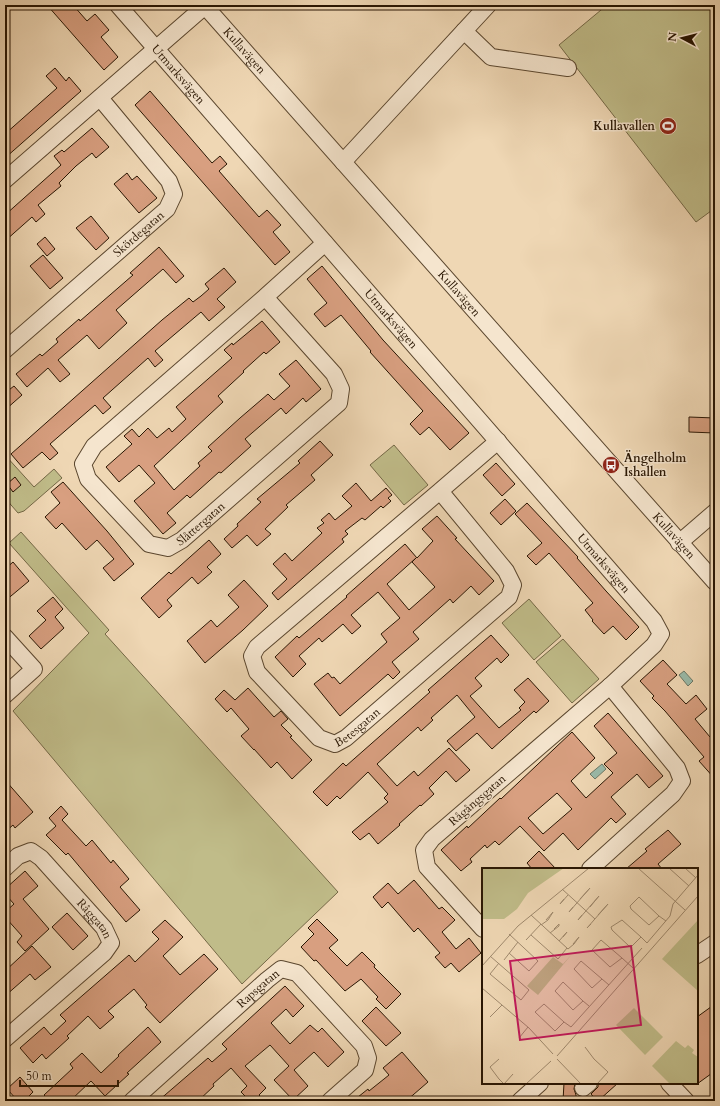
<svg xmlns="http://www.w3.org/2000/svg" width="720" height="1106" font-family="Cardo,serif">
<style>
.green{fill:#c0bc89;stroke:#746846}
.water{fill:#9abaa9;stroke:#6c7866}
.building{fill:#d89f80;stroke:#281502;fill-rule:evenodd}
.lines{fill:none;stroke-linecap:round;stroke-linejoin:round}
.minor-casing{stroke:#5a462e;stroke-width:18}
.minor{stroke:#f5e5ce;stroke-width:16}
.labels{text-anchor:middle;dominant-baseline:central;stroke-width:3;stroke-linejoin:round;paint-order:stroke}
.street-label{font-size:12px;fill:#281502;stroke:#f5e5ce}
.poi-label{font-size:12px;font-weight:bold;fill:#281502;stroke:#f5e5ce;text-anchor:end}
.inset-road{fill:none;stroke:#9f896d;stroke-width:1}
.view{fill:#c2185b;fill-opacity:0.15;stroke:#c2185b;stroke-width:2}
.inset-edge{fill:none;stroke:#281502;stroke-width:2}
</style>
<rect width="100%" height="100%" fill="#efd7b4"/>
<filter id="stains"><feTurbulence type="fractalNoise" baseFrequency=".005" numOctaves="4"/><feColorMatrix values="0 0 0 0 .2 0 0 0 0 .09 0 0 0 0 .02 0 0 0 .5 -.17"/></filter>
<radialGradient id="worn" r=".72"><stop offset=".6" stop-color="#630" stop-opacity="0"/><stop offset="1" stop-color="#630" stop-opacity=".3"/></radialGradient>
<g class="green">
<polygon points="607,5 715,5 715,208 696,222 559,45"/>
<polygon points="394,445 428,485 404,505 370,465"/>
<polygon points="5,455 34,487 54,469 62,478 24,511 18,513 5,498"/>
<polygon points="21,532 109,630 105,634 338,892 242,984 13,711 89,633 9,543"/>
<polygon points="529,599 561,636 534,660 502,623"/>
<polygon points="563,639 599,679 572,703 536,662"/>
</g>
<g class="water">
<polygon points="684,671 693,681 688,686 679,675"/>
<polygon points="602,764 606,769 595,779 590,774"/>
</g>
<g class="building">
<polygon points="47,5 73,5 87,21 95,14 109,30 101,37 118,57 104,70"/>
<polygon points="55,68 66,81 69,77 81,91 5,158 5,134 57,88 46,76"/>
<polygon points="150,91 212,163 220,156 227,164 219,171 259,217 267,210 281,225 273,232 290,252 275,265 135,105"/>
<polygon points="92,128 109,147 96,158 92,153 76,166 59,183 61,186 38,205 45,214 36,222 32,217 5,241 5,215 61,165 54,156 62,150 64,152"/>
<polygon points="127,173 132,180 137,176 157,198 139,213 114,184"/>
<polygon points="91,216 109,238 96,250 76,228"/>
<polygon points="45,237 55,249 47,256 37,244"/>
<polygon points="159,247 184,276 176,283 163,269 116,310 127,323 99,349 87,335 58,360 70,374 60,382 48,368 27,387 16,374 40,354 42,356 58,342 56,339 79,319 80,321 133,275 130,273"/>
<polygon points="43,255 63,278 50,289 30,266"/>
<polygon points="322,266 383,340 469,433 450,450 429,427 420,435 410,424 423,411 370,352 371,351 341,315 325,327 314,314 327,303 307,279"/>
<polygon points="224,268 236,282 217,299 225,307 209,321 201,312 155,351 163,360 155,367 148,358 103,398 111,407 103,414 95,405 50,444 58,453 50,460 42,452 23,468 11,454 162,320 189,298 193,302 201,296 209,289 205,284"/>
<polygon points="262,321 280,342 266,354 264,352 243,371 244,372 218,396 223,402 154,466 174,490 200,466 198,463 212,451 208,447 240,418 268,394 274,400 290,386 279,374 296,360 321,389 306,402 303,398 286,414 281,408 245,439 251,446 221,473 219,472 190,498 187,495 167,513 176,523 163,534 134,501 155,483 139,465 119,482 106,467 132,444 124,436 132,429 139,437 148,428 157,438 169,428 172,432 186,419 176,407 232,358 224,350 232,343 233,345"/>
<polygon points="14,386 22,395 5,410 5,393"/>
<polygon points="689,417 715,418 715,433 689,432"/>
<polygon points="320,441 333,455 311,475 315,480 286,505 288,507 265,529 271,534 257,546 247,535 232,548 224,539 238,526 237,524 261,502 257,499 300,463 298,461"/>
<polygon points="496,463 515,484 502,496 483,475"/>
<polygon points="15,477 21,485 13,492 7,484"/>
<polygon points="63,482 107,531 134,564 114,581 103,568 114,559 97,540 86,550 62,523 56,529 45,517 60,503 51,492"/>
<polygon points="356,483 371,501 386,488 392,495 388,498 391,501 383,508 381,506 365,520 362,518 345,531 348,534 342,539 344,542 278,600 272,593 287,579 273,564 285,553 292,561 322,533 317,528 324,523 321,520 329,513 335,520 352,506 342,496"/>
<polygon points="505,499 516,511 501,525 490,513"/>
<polygon points="527,503 578,557 577,558 606,591 639,627 626,640 613,626 604,634 592,621 593,620 585,610 593,603 549,553 536,565 527,556 542,543 515,514"/>
<path d="M437,516L457,538L455,539L494,581L479,595L471,586L453,603L450,599L413,632L419,639L392,662L400,672L393,679L388,674L340,716L314,684L328,673L332,678L334,677L340,684L387,642L381,634L400,618L378,592L351,615L361,626L352,634L343,624L322,642L319,638L299,656L306,664L293,677L275,657L297,636L299,638L347,597L346,596L405,544L417,558L433,541L422,529ZM416,558L412,562L435,587L409,610L387,584Z"/>
<polygon points="209,540 221,554 207,567 212,572 198,584 192,577 167,600 172,606 159,618 141,598 169,572 171,574"/>
<polygon points="13,562 29,581 5,601 5,569"/>
<polygon points="244,580 268,606 243,630 205,663 187,641 211,620 217,627 239,607 228,595"/>
<polygon points="53,597 63,609 55,617 64,628 41,649 29,636 46,620 37,611"/>
<polygon points="491,635 509,655 501,663 497,658 475,678 482,686 470,696 499,728 521,710 519,708 525,702 514,690 528,678 549,701 536,713 534,711 492,749 477,733 456,751 447,741 475,717 457,695 431,718 433,720 421,731 418,727 377,764 397,786 414,771 418,776 449,748 470,770 456,782 446,771 429,788 434,794 421,806 420,805 399,824 400,825 378,844 369,833 360,840 352,832 388,802 384,798 388,794 368,772 340,799 337,796 327,806 313,792 343,763 346,766 430,692 428,690"/>
<polygon points="663,660 677,675 667,684 686,704 696,695 707,709 695,719 710,737 715,732 715,779 699,761 704,757 665,711 652,698 654,696 640,681"/>
<polygon points="248,688 274,717 281,711 288,719 281,725 292,736 290,737 312,760 292,779 277,762 271,768 254,749 254,750 241,736 249,729 231,708 227,712 215,699 224,690 235,700"/>
<path d="M608,713L663,776L649,788L637,774L611,797L626,814L616,823L611,818L578,850L563,833L544,851L520,826L499,845L495,841L487,848L485,845L470,859L472,862L461,871L441,850L467,826L468,828L500,798L501,799L572,732L595,758L571,781L586,798L613,773L604,764L617,753L594,726ZM557,793L572,809L543,834L528,818Z"/>
<polygon points="5,780 33,812 15,828 13,825 5,832"/>
<polygon points="61,806 68,814 62,820 86,846 92,840 111,863 113,860 129,879 120,887 140,910 126,922 68,853 66,855 46,835 56,826 49,818"/>
<polygon points="668,830 681,844 658,864 662,869 626,869 647,851 645,849"/>
<polygon points="539,851 556,869 532,869 527,863"/>
<polygon points="25,871 38,886 23,899 49,929 25,951 17,942 22,936 5,917 5,912 14,904 5,894 5,889"/>
<polygon points="414,880 439,909 442,907 455,920 442,932 456,949 469,938 481,953 459,972 451,963 445,968 435,957 440,953 418,928 414,932 388,902 382,908 373,897 388,883 398,894"/>
<polygon points="67,913 88,936 73,950 52,927"/>
<polygon points="317,919 338,940 329,948 347,966 362,952 375,965 374,967 401,994 386,1009 376,999 378,997 361,979 345,991 316,960 314,961 301,947 314,934 308,928"/>
<polygon points="165,920 183,937 163,956 180,975 204,954 218,969 160,1023 145,1007 147,1005 134,989 108,1011 114,1017 100,1029 88,1016 67,1036 69,1038 46,1059 42,1054 33,1063 20,1048 44,1027 51,1035 66,1021 60,1015 129,955 135,962 159,939 152,932"/>
<polygon points="32,946 51,967 35,980 30,974 5,996 5,971"/>
<polygon points="285,986 304,1006 293,1017 286,1009 271,1023 290,1044 310,1025 318,1032 322,1028 344,1052 328,1067 314,1052 294,1070 308,1086 293,1100 274,1080 289,1066 270,1045 245,1066 266,1088 259,1095 265,1101 250,1101 241,1092 247,1086 231,1068 213,1084 214,1086 198,1101 158,1101 208,1058 212,1062 227,1049 222,1044"/>
<polygon points="715,1004 715,1071 697,1084 697,1017"/>
<polygon points="376,1007 401,1033 386,1046 362,1021"/>
<polygon points="148,1027 161,1042 127,1073 129,1074 105,1096 91,1081 70,1101 50,1101 44,1095 73,1068 70,1064 82,1053 101,1073 119,1056 118,1055"/>
<polygon points="402,1052 428,1082 406,1101 353,1101 368,1089 369,1091 389,1075 383,1068"/>
<polygon points="20,1077 33,1092 24,1101 18,1101 7,1089"/>
<polygon points="564,1083 575,1083 574,1089 576,1095 576,1101 563,1101"/>
<polygon points="598,1083 618,1083 598,1101 597,1101 591,1094 598,1087"/>
</g>
<g class="lines">
<defs>
<g id="minor">
<path id="s1" d="M118,5L654,621L661,634L654,645L610,686L432,839L424,850L427,867L483,929"/>
<path id="s2" d="M204,5L715,582"/>
<polyline points="464,31 491,57 568,68"/>
<polyline points="343,162 488,5"/>
<polyline points="5,180 205,6"/>
<path id="s3" d="M265,297L94,446L83,464L88,479L149,544L168,548L182,540L339,403L341,389L334,374L265,297L325,243"/>
<path id="s4" d="M5,350L167,209L174,194L169,181L100,98"/>
<path id="s5" d="M440,491L257,647L252,656L257,672L319,738L335,744L346,738L509,597L513,585L506,571L440,491L498,441"/>
<polyline points="679,543 715,512"/>
<polyline points="5,637 34,669 5,695"/>
<path id="s6" d="M5,868L18,856L31,851L41,858L104,928L111,943L104,953L5,1039"/>
<polyline points="590,869 673,794 682,781 677,768 610,686"/>
<polyline points="697,955 715,943"/>
<polyline points="669,1083 686,1101"/>
<polyline points="583,1088 589,1083"/>
<path id="s7" d="M132,1101L267,980L281,969L297,973L364,1046L368,1058L365,1070L330,1101"/>
<polyline points="520,1101 540,1083"/>
</g>
</defs>
<use href="#minor" class="minor-casing"/>
<use href="#minor" class="minor"/>
</g>
<defs>
<symbol id="stadium-disc" viewBox="-11 -11 22 22"><circle r="9.5" fill="#8f2418" stroke="#f5e5ce"/><path d="M0-5a6.5 5 0 1 0 0 10a6.5 5 0 1 0 0-10ZM-3.5-1.8h7v3.6h-7Z" fill="#fff"/></symbol>
<symbol id="bus-disc" viewBox="-11 -11 22 22"><circle r="9.5" fill="#8f2418" stroke="#f5e5ce"/><path d="M-5-6H5V4H4V6H2V4H-2V6H-4V4H-5ZM-3.5-4V0h7V-4ZM-3.5 1.2v1.5H-2V1.2ZM2 1.2v1.5H3.5V1.2Z" fill="#fff"/></symbol>
</defs>
<g fill-rule="evenodd">
<use href="#stadium-disc" x="658" y="116" width="20" height="20"/>
<use href="#bus-disc" x="601" y="455" width="20" height="20"/>
</g>
<g class="labels">
<g class="street-label">
<text stroke="none"><textPath href="#s2" startOffset="61">Kullavägen</textPath></text>
<text stroke="none"><textPath href="#s1" startOffset="92">Utmarksvägen</textPath></text>
<text stroke="none"><textPath href="#s4" startOffset="177">Skördegatan</textPath></text>
<text stroke="none"><textPath href="#s2" startOffset="385">Kullavägen</textPath></text>
<text stroke="none"><textPath href="#s1" startOffset="416">Utmarksvägen</textPath></text>
<text stroke="none"><textPath href="#s3" startOffset="413">Slåttergatan</textPath></text>
<text stroke="none"><textPath href="#s2" startOffset="709">Kullavägen</textPath></text>
<text stroke="none"><textPath href="#s1" startOffset="740">Utmarksvägen</textPath></text>
<text stroke="none"><textPath href="#s5" startOffset="403">Betesgatan</textPath></text>
<text transform="translate(477 800) rotate(-41)">Rågångsgatan</text>
<text stroke="none"><textPath href="#s6" startOffset="125">Råggatan</textPath></text>
<text stroke="none"><textPath href="#s7" startOffset="169">Rapsgatan</textPath></text>
</g>
<g class="poi-label">
<text x="655" y="126">Kullavallen</text>
<text x="624" y="458" text-anchor="start">Ängelholm<tspan x="624" dy="14">Ishallen</tspan></text>
</g>
</g>
<g transform="translate(482 868)">
<rect width="216" height="216" fill="#efd7b4"/>
<path d="M0,0H82L46,25L35,41L22,51H0ZM216,52V123L180,91ZM90,86L56,127L45,118L71,89L81,96ZM152,140L181,169L163,187L134,157ZM194,173L203,180L206,177L212,182L210,185L216,189V216H188L170,198Z" fill="#c0bc89"/>
<path class="inset-road" d="M156,0L203,42M187,0L207,18M203,0L214,10M80,21L113,51M82,31L78,36L86,27M91,39L87,44L108,20L98,31M49,47L86,81L92,76L97,69L91,76M100,47L96,52L117,28L108,39M177,48L157,29L148,38L149,41L167,57L177,48L184,53M109,56L105,60L126,36L116,47M59,57L66,52L71,44L64,52M68,65L77,58V56L72,61M49,67L76,91L85,80M159,69L140,52L129,59L130,62L147,78H150L159,69L165,75L188,48L191,36L216,7M44,72L59,56M77,73L85,64L81,69M27,85L47,103L56,93L27,66M8,88L47,122L39,132L8,106L17,95M140,90L119,72L110,82L128,99L140,90L151,100M22,92L36,74M0,98L36,58L107,0M120,111L99,93L92,101L110,120L120,111L127,117M0,120L47,160L71,186M101,133L81,114L73,123L91,142L101,133L107,138M8,149L20,137M82,154L62,136L53,144L73,163L82,154L89,159L160,80M37,170L46,159M103,179L112,191L126,204L115,216M75,188L216,28M17,191L8,199L17,211L22,216L31,206M75,191L99,216M44,216L69,193"/>
<path class="view" d="M149,78L159,157L38,172L28,93Z"/>
<rect width="216" height="216" class="inset-edge"/>
</g>
<rect width="720" height="1106" fill="none" stroke="#efd7b4" stroke-width="20"/>
<rect x="6" y="6" width="708" height="1094" fill="none" stroke="#281502" stroke-width="2"/>
<rect x="10" y="10" width="700" height="1086" fill="none" stroke="#281502"/>
<g transform="translate(682 38) rotate(277)" stroke="#f5e5ce" stroke-width="3" paint-order="stroke">
<path d="M0-3L7 15L0 10L-7 15Z" fill="#281502"/>
<text y="-6" font-size="11" font-weight="bold" text-anchor="middle" fill="#281502">N</text>
</g>
<path d="M20 1080v6h98v-6" fill="none" stroke="#281502" stroke-width="2"/>
<text x="26" y="1080" font-size="12" fill="#281502" stroke="#f5e5ce" stroke-width="3" paint-order="stroke">50 m</text>
<rect width="100%" height="100%" filter="url(#stains)"/>
<rect width="100%" height="100%" fill="url(#worn)"/>
</svg>
